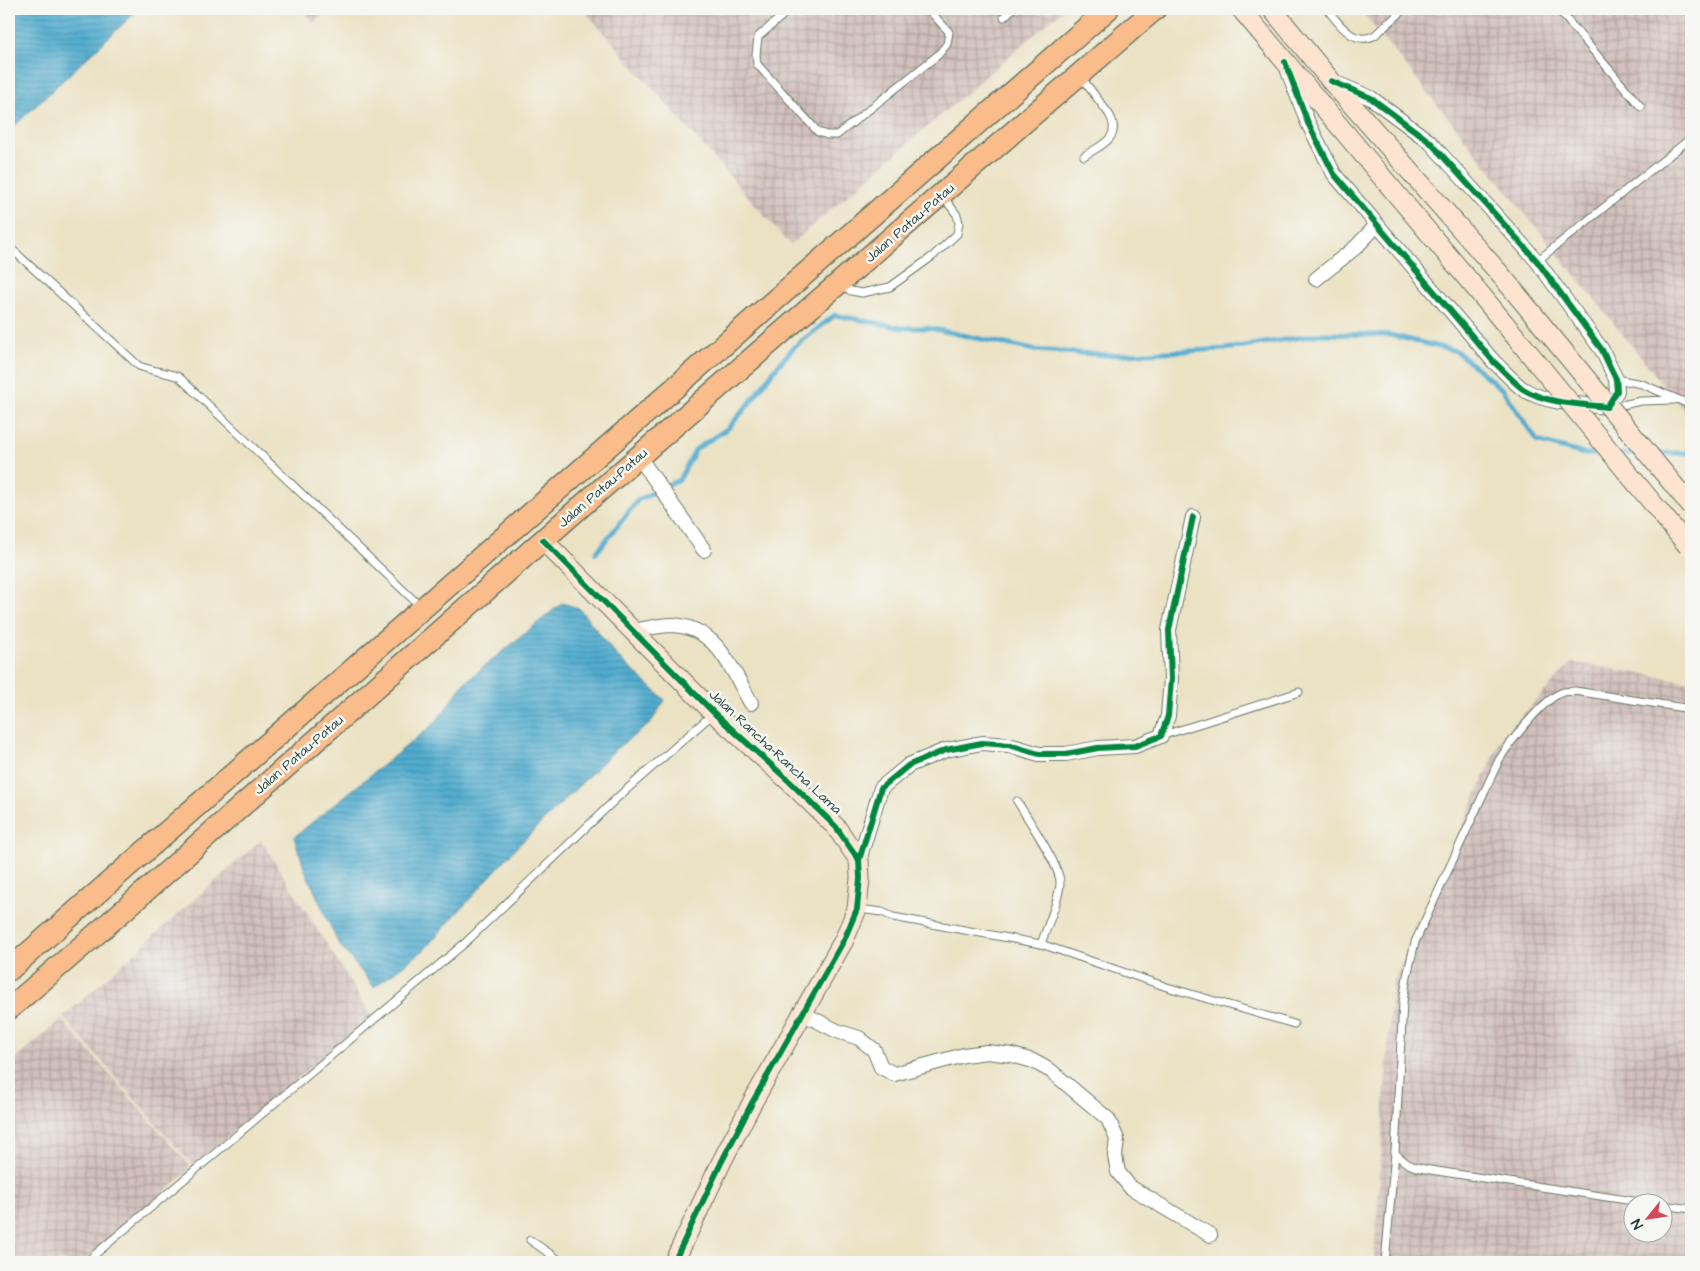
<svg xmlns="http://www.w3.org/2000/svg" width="1700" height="1271" font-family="'Architects Daughter',sans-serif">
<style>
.industrial{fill:url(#industrial-grid);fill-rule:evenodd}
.water{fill:url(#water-rules);stroke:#387482}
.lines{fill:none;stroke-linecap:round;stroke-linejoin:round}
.stream{stroke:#51accf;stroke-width:5}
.lane-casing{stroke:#676;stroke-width:9}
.street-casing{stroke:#676;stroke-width:16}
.secondary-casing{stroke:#676;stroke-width:21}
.primary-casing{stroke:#676;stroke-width:24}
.lane{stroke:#fff;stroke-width:7}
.street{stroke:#fff;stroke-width:14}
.secondary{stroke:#fde4d0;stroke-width:19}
.primary{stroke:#f9bc8a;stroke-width:21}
.secondary-bridge-casing{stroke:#676;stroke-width:21;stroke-linecap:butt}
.secondary-bridge{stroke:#fde4d0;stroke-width:19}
.cycleway-casing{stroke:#f6f6f2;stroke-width:9}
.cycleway{stroke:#00873e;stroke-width:6}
.labels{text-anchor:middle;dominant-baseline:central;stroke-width:5;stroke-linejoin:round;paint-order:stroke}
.street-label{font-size:14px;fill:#1f3d34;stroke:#f6f6f2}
</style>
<defs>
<pattern id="industrial-grid" width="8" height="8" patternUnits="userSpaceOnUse" patternTransform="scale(1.25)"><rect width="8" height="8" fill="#d1c0bc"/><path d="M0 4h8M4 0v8" fill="none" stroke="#a99d9a"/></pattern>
<pattern id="water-rules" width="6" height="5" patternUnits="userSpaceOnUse" patternTransform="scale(1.25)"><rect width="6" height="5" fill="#51accf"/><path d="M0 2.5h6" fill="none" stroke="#438da9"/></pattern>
</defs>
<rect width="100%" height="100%" fill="#f6f6f2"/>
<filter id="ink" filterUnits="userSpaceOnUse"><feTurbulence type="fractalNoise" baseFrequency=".02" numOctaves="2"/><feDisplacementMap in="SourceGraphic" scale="10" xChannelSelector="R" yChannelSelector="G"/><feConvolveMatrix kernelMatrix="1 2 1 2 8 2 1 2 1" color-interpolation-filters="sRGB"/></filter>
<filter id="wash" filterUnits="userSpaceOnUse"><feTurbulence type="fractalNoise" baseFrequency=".0096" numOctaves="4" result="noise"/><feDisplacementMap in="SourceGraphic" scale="20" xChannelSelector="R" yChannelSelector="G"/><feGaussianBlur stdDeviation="1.12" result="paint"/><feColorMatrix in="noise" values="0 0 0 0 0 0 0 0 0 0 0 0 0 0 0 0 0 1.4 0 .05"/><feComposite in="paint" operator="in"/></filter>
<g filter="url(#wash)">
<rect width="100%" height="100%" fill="#ebe2c4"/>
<g class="industrial">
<polygon points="302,9 329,9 313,23"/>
<polygon points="583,9 1064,9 790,245"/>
<polygon points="1360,9 1691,9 1691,419"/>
<path d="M1572,662L1691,682V1262H1374L1392,985L1502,737ZM1632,1204H1662V1234H1632Z"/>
<polygon points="261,840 372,1016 193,1166 63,1017"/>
<polygon points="61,1019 192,1168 83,1262 9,1262 9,1065"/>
</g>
<g class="water">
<polygon points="9,9 139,9 9,131"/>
<polygon points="562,603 579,608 618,657 665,700 650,724 617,748 514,850 423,951 374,987 338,943 305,870 294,837 435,723 464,683"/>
</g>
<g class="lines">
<g class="stream">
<polyline points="1653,453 1691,453"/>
<polyline points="1618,454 1642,453"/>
<polyline points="596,553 638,500 679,480 696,449 728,428 749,404 775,369 794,347 835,315 902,328 929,328 1034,350 1108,355 1225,349 1322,334 1390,335 1456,351 1503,390 1537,441 1584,454 1605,454"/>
</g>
</g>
</g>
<g filter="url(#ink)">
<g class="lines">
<defs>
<g id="lane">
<polyline points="790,9 758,37 756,55 757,64 818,132 827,135 837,135 938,55 947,44 949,32 928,9"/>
<path d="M1327,9C1338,23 1354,47 1375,35L1400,13L1396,9"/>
<polyline points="1558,9 1641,107"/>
<polyline points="1004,17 1012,9"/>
<path d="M1081,77L1109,114C1123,138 1101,145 1084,156"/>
<path d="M14,251L139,366C152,371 166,372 179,377L421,607"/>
<polyline points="1537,261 1691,138"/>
<polyline points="841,286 851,291 862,293 890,287 933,256 957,234 959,223 957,215 942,195"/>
<polyline points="1616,379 1642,384 1691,405"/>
<polyline points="1612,407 1641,401 1674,400"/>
<polyline points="1161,736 1299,692"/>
<path d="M1017,801C1028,819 1058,863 1060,881C1061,896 1046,929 1041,944"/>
<polyline points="858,909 882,912 893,917 1041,944 1167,987 1294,1024"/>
<path d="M1653,1204L1437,1171C1418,1168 1409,1168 1395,1153L1403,1002L1407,976L1415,942L1499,760C1510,742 1544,698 1563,692C1566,691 1571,692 1575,691L1691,709"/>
<polyline points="1662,1205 1691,1209"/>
<polyline points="530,1240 562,1262"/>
<polyline points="86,1262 465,943 618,797 714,713"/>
<polyline points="1385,1262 1395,1153"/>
</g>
<g id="street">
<path d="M1288,71L1308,123L1334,174L1494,362C1503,370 1513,382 1523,389C1547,404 1580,404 1607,407L1617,391L1616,379L1612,371L1602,350L1537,261L1430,142L1371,98L1334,82"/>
<polyline points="1316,279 1356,247 1377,225"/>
<polyline points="639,457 704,550"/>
<path d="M633,631C645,629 659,625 672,625C717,627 731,668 751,703"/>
<polyline points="859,860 881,788 909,765 946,750 982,743 1009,745 1039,754 1066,754 1098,748 1135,746 1161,736 1168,716 1171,679 1169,630 1193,517"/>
<polyline points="802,1013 837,1031 859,1038 874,1050 881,1067 894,1074 964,1055 987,1052 1012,1055 1033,1061 1051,1071 1108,1119 1117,1139 1115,1156 1118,1172 1130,1187 1210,1235"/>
</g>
<g id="secondary">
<polyline points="1241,9 1482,296"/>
<polyline points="1272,9 1331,81 1500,274"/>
<polyline points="543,540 714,713 790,782 836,827 859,860 860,878 857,909 844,940 752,1103 722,1161 674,1262"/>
</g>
<g id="primary">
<polyline points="9,970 1108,9"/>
<polyline points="9,1009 116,917 569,517 1155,9"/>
</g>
</defs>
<use href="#lane" class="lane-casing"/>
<use href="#street" class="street-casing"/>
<use href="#secondary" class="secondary-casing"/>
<use href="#primary" class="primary-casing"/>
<use href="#lane" class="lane"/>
<use href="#street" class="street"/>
<use href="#secondary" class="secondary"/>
<use href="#primary" class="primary"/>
<defs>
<g id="secondary-bridge">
<polyline points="1500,274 1691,506"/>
<polyline points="1482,296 1688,546"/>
</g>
</defs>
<use href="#secondary-bridge" class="secondary-bridge-casing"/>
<use href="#secondary-bridge" class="secondary-bridge"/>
<defs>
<g id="cycleway">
<path d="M1285,62L1308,123L1334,174L1494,362C1503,370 1513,382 1523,389C1547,404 1580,404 1607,407L1617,391L1616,379L1612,371L1602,350L1537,261L1430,142L1371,98L1331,81"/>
<polyline points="543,540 714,713 790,782 836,827 859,860 860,878 857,909 844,940 752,1103 722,1161 674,1262"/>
<polyline points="859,860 881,788 909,765 946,750 982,743 1009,745 1039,754 1066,754 1098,748 1135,746 1161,736 1168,716 1171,679 1169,630 1193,517"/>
</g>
</defs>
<use href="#cycleway" class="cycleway-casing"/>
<use href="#cycleway" class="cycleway"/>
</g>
</g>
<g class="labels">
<g class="street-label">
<text transform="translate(910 223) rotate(-41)">Jalan Patau-Patau</text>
<text transform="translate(603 488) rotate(-41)">Jalan Patau-Patau</text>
<text transform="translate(775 752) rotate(43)">Jalan Rancha-Rancha Lama</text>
<text transform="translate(299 755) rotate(-41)">Jalan Patau-Patau</text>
</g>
</g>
<rect width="1700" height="1271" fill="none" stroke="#f6f6f2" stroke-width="30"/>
<g transform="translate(1648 1218) rotate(240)"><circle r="24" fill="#f6f6f2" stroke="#a0aca6"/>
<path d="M0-4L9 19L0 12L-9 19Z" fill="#d1495b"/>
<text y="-8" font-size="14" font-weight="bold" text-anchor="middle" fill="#1f3d34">N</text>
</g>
</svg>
